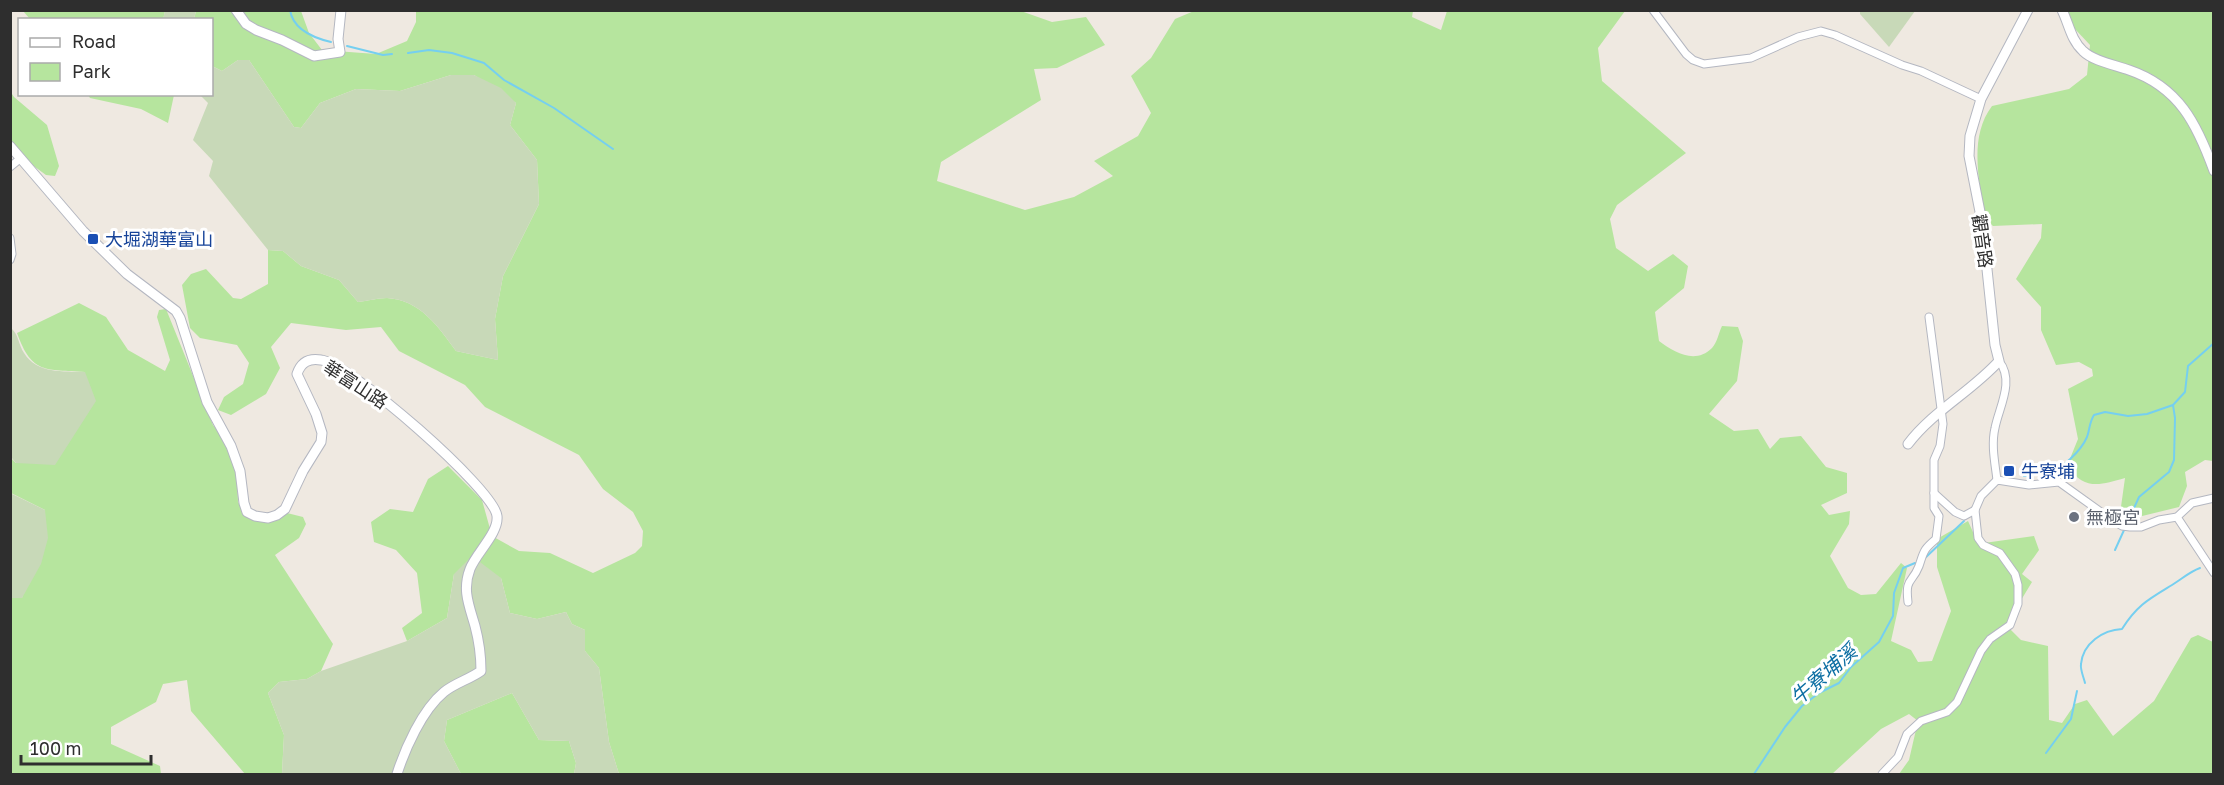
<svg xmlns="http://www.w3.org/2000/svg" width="2224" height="785" font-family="'Golos Text','Noto Sans TC',sans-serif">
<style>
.green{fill:#b6e59e}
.cemetery{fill:#c8d9b8}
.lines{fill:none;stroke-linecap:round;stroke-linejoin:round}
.stream{stroke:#75cff0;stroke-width:2}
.minor-casing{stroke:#b4b7c1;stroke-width:9}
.tertiary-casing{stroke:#b4b7c1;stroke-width:11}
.minor{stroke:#fff;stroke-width:7}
.tertiary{stroke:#fff;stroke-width:9}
.transit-dot{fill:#1a4fb4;stroke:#fff;stroke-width:2}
.worship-dot{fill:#6b7280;stroke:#fff;stroke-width:2}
.labels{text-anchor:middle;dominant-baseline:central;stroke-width:6;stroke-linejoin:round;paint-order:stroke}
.transit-label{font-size:18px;fill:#164399;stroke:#fff;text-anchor:start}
.street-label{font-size:18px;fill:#2e2e2e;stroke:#fff}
.worship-label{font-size:18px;fill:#5b616d;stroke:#fff;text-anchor:start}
.water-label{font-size:20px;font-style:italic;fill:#0d6fa3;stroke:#fff}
</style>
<rect width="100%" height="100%" fill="#efe9e1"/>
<g class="green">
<path d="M1018,10L1052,22L1086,17L1105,45L1057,68L1034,69L1041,100L941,162L937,181L1025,210L1074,197L1113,176L1094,161L1138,136L1151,113L1131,76L1151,58L1175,19L1194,11H1413L1412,17L1441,30L1447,11H1625L1598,48L1602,81L1686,153L1617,205L1610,219L1616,248L1648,271L1673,254L1688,266L1684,288L1655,312L1659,341C1674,352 1695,365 1712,348C1717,343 1719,332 1722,326L1738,327L1743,341L1737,381L1709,414L1734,431L1758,429L1770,449L1780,438L1801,436L1826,467L1847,473V493L1821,505L1829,515L1850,511L1849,524L1830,556L1848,588L1861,595L1876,594L1901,563L1907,568L1891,641L1911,650L1918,662L1932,661L1951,611L1937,567V539L1968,521L1977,541L1984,543L2034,536L2039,550L2022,574L2032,582L2006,625L2021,640L2048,646L2049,720L2062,723L2075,704L2087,700L2113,736L2154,701L2191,638L2198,635L2213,642V774H1899L1909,760L1918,721L1909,714L1881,729L1832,774H619L609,742L599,668L585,651V630L572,624L566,612L537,619L510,613L501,578L454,574L447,618L407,641L402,628L422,613L417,573L396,550L374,542L371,522L390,509L413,512L428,479L448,466L482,500L492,536L519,551L550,553L593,573L635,553L642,546L643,531L633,512L603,489L579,455L485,407L465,385L399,351L381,327L346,330L291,323L271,347L280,368L266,394L231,415L218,410L224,397L243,384L249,363L237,345L200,338L190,328L182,285L191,274L206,269L233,298L241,299L268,284V250L283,251L301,266L339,280L358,302C367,301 378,298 387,298C420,300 438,326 456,351L498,360L495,319L503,276L539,204L537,160L510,125L516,103L474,75H451L400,91L356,89L320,103L301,128L294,127L249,60H238L222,71L212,66V20L194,19L196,11H301L309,33L322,50L376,54L407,41L416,22V11Z"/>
<polygon points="23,11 165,11 163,20 30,19"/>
<path d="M2058,11H2213V461L2205,460L2185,472L2187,486L2179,507L2134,518L2120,514L2125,478C2100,485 2085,491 2067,466L2078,439L2068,389L2093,376L2092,369L2079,362L2056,365L2041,330V307L2016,279L2041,238L2042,224L1993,226L1984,218C1980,181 1968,138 1992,106L2069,89L2087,75L2090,45Z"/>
<polygon points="10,91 14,97 47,125 59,166 55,176 46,175 20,156 11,142"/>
<polygon points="88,95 174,95 168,123 141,109 90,98"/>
<path d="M79,303L106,317L128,350L165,371L170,360L157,317L159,310L166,309L213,425L236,454L238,502L246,515L259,522L287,513L303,517L306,524L299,538L275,555L333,644L321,671L307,679L279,682L268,693L284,735L282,774H245L191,711L187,680L163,684L156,702L111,727V744L160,766L161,774H11V598H22L45,510L11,493L10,457L16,463L85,372C46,369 32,375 17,333Z"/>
<polygon points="512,693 539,740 569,741 576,763 574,774 461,774 444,741 447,720"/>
</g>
<g class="cemetery">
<polygon points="165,11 165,10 196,11 194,19 163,19"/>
<polygon points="1860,11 1860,10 1915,11 1889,47 1860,14"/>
<path d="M238,60H249L294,127L301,128L320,103L356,89L400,91L451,75H474L501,88L516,103L510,125L537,160L539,204L503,276L495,319L498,360L456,351C438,326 420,300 387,298C378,298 367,301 358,302L339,280L301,266L283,251L268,250L209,176L213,161L193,140L208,103L200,95L212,94V66L222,71Z"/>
<path d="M11,328C19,335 18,344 24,353C37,374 63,371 85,372L96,401L55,465L16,463L11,457Z"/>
<polygon points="10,493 45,510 48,538 41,564 22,598 11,598"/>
<polygon points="469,559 476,559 501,578 510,613 537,619 566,612 572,624 585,630 585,651 599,668 609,742 619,774 574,774 576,763 569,741 539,740 512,693 447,720 444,741 461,774 282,774 284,735 268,693 279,682 307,679 321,671 407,641 447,618 454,574"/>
</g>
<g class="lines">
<g class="stream">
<path d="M290,10C293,30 314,38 331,42"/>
<polyline points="347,46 383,55 392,54"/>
<polyline points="408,53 429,50 452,53 484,63 504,80 554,108 613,149"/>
<path d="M2024,476C2031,475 2040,475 2048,473C2062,469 2081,451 2087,437C2090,429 2089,423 2094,415L2105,412L2128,416L2147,414L2173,405L2185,392L2188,366L2214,343"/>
<polyline points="2115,550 2139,497 2169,472 2174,460 2175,418 2173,405"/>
<polyline points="1925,558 1964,521"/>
<polyline points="2213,563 2214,563"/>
<path d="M2085,683C2084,678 2080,670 2081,664C2083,643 2103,630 2122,629C2137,605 2149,599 2172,585C2182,579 2189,572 2200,568"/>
<polyline points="2046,753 2071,719 2077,691"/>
<polyline points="1754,774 1785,727 1802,706 1819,693 1839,683 1851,667 1879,642 1893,616 1894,593 1903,568 1915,563"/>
</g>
<defs>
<g id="minor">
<polyline points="1653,10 1686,54 1693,60 1704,64 1751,58 1798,37 1821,31 1835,35 1902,65 1921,71 1981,99"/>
<polyline points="10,167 21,158"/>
<polyline points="10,238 12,254 10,260"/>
<path d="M1997,480C1995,463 1991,445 1995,428C1999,407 2015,381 1999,361"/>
<polyline points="1934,493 1955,512 1964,516 1975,510"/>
<polyline points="2177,517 2214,573"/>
<path d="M1908,602C1905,577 1912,584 1919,566C1924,551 1923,550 1936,539L1939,516L1934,508V460L1940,446L1943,424L1929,317"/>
<polyline points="1882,774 1898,757 1907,734 1921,721 1947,712 1957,702 1981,651 1990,639 2010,625 2018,604 2018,585 2015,574 2000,553 1983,545 1978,538 1975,510 1981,496 1997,480 2029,485 2059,482 2112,520 2122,526 2130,527 2141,527 2159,520 2177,517 2192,503 2214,498"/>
</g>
<g id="tertiary">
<polyline points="236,10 246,24 256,30 282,40 314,56 340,52 338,39 341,10"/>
<path d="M2062,10C2069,24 2071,40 2083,51C2093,61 2115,65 2129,70C2179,87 2197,124 2214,171"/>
<path d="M10,146L83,231L127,274L176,311L180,318L207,402L231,446L240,471L244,503L247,512L255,516L268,518L277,515L285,509L303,471L321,442L322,433L316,414L297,374C301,362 309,358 321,360C349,363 494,489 497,516C499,533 476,553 470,569C462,590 469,605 475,626C479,641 481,656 481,671C470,679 455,683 444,692C422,710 405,749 397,774"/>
<path d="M1908,444C1933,411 1972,391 1999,361L1995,345L1982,222L1969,156L1970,136L1981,99L2028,10"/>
</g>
</defs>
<use href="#minor" class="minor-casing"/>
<use href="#tertiary" class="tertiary-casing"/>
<use href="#minor" class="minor"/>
<use href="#tertiary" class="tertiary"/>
</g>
<g class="transit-dot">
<rect x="87" y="233" width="12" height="12" rx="3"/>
<rect x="2003" y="465" width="12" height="12" rx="3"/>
</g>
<circle class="worship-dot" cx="2074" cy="517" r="6"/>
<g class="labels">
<g class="transit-label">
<text x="105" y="239">大堀湖華富山</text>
<text x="2021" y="471">牛寮埔</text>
</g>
<g class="street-label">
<text transform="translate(1983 241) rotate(82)">觀音路</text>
<text transform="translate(356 384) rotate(33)">華富山路</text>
</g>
<g class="worship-label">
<text x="2086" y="517">無極宮</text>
</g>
<g class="water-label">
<text transform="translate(1823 674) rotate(-41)">牛寮埔溪</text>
</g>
</g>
<rect width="2224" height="785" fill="none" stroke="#2e2e2e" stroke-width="24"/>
<rect x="18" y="18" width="195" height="78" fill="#ffffff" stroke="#ababab" stroke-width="1.5"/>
<rect x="30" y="38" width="30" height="9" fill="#ffffff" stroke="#ababab" stroke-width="1.5"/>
<text x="72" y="48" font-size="18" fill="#2e2e2e">Road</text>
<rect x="30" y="63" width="30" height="18" fill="#b6e59e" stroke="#ababab" stroke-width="1.5"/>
<text x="72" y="78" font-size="18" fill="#2e2e2e">Park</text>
<path d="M21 755v9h130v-9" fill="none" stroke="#2e2e2e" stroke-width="3"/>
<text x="30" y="755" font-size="18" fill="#2e2e2e" stroke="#ffffff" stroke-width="4.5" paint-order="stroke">100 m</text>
</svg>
